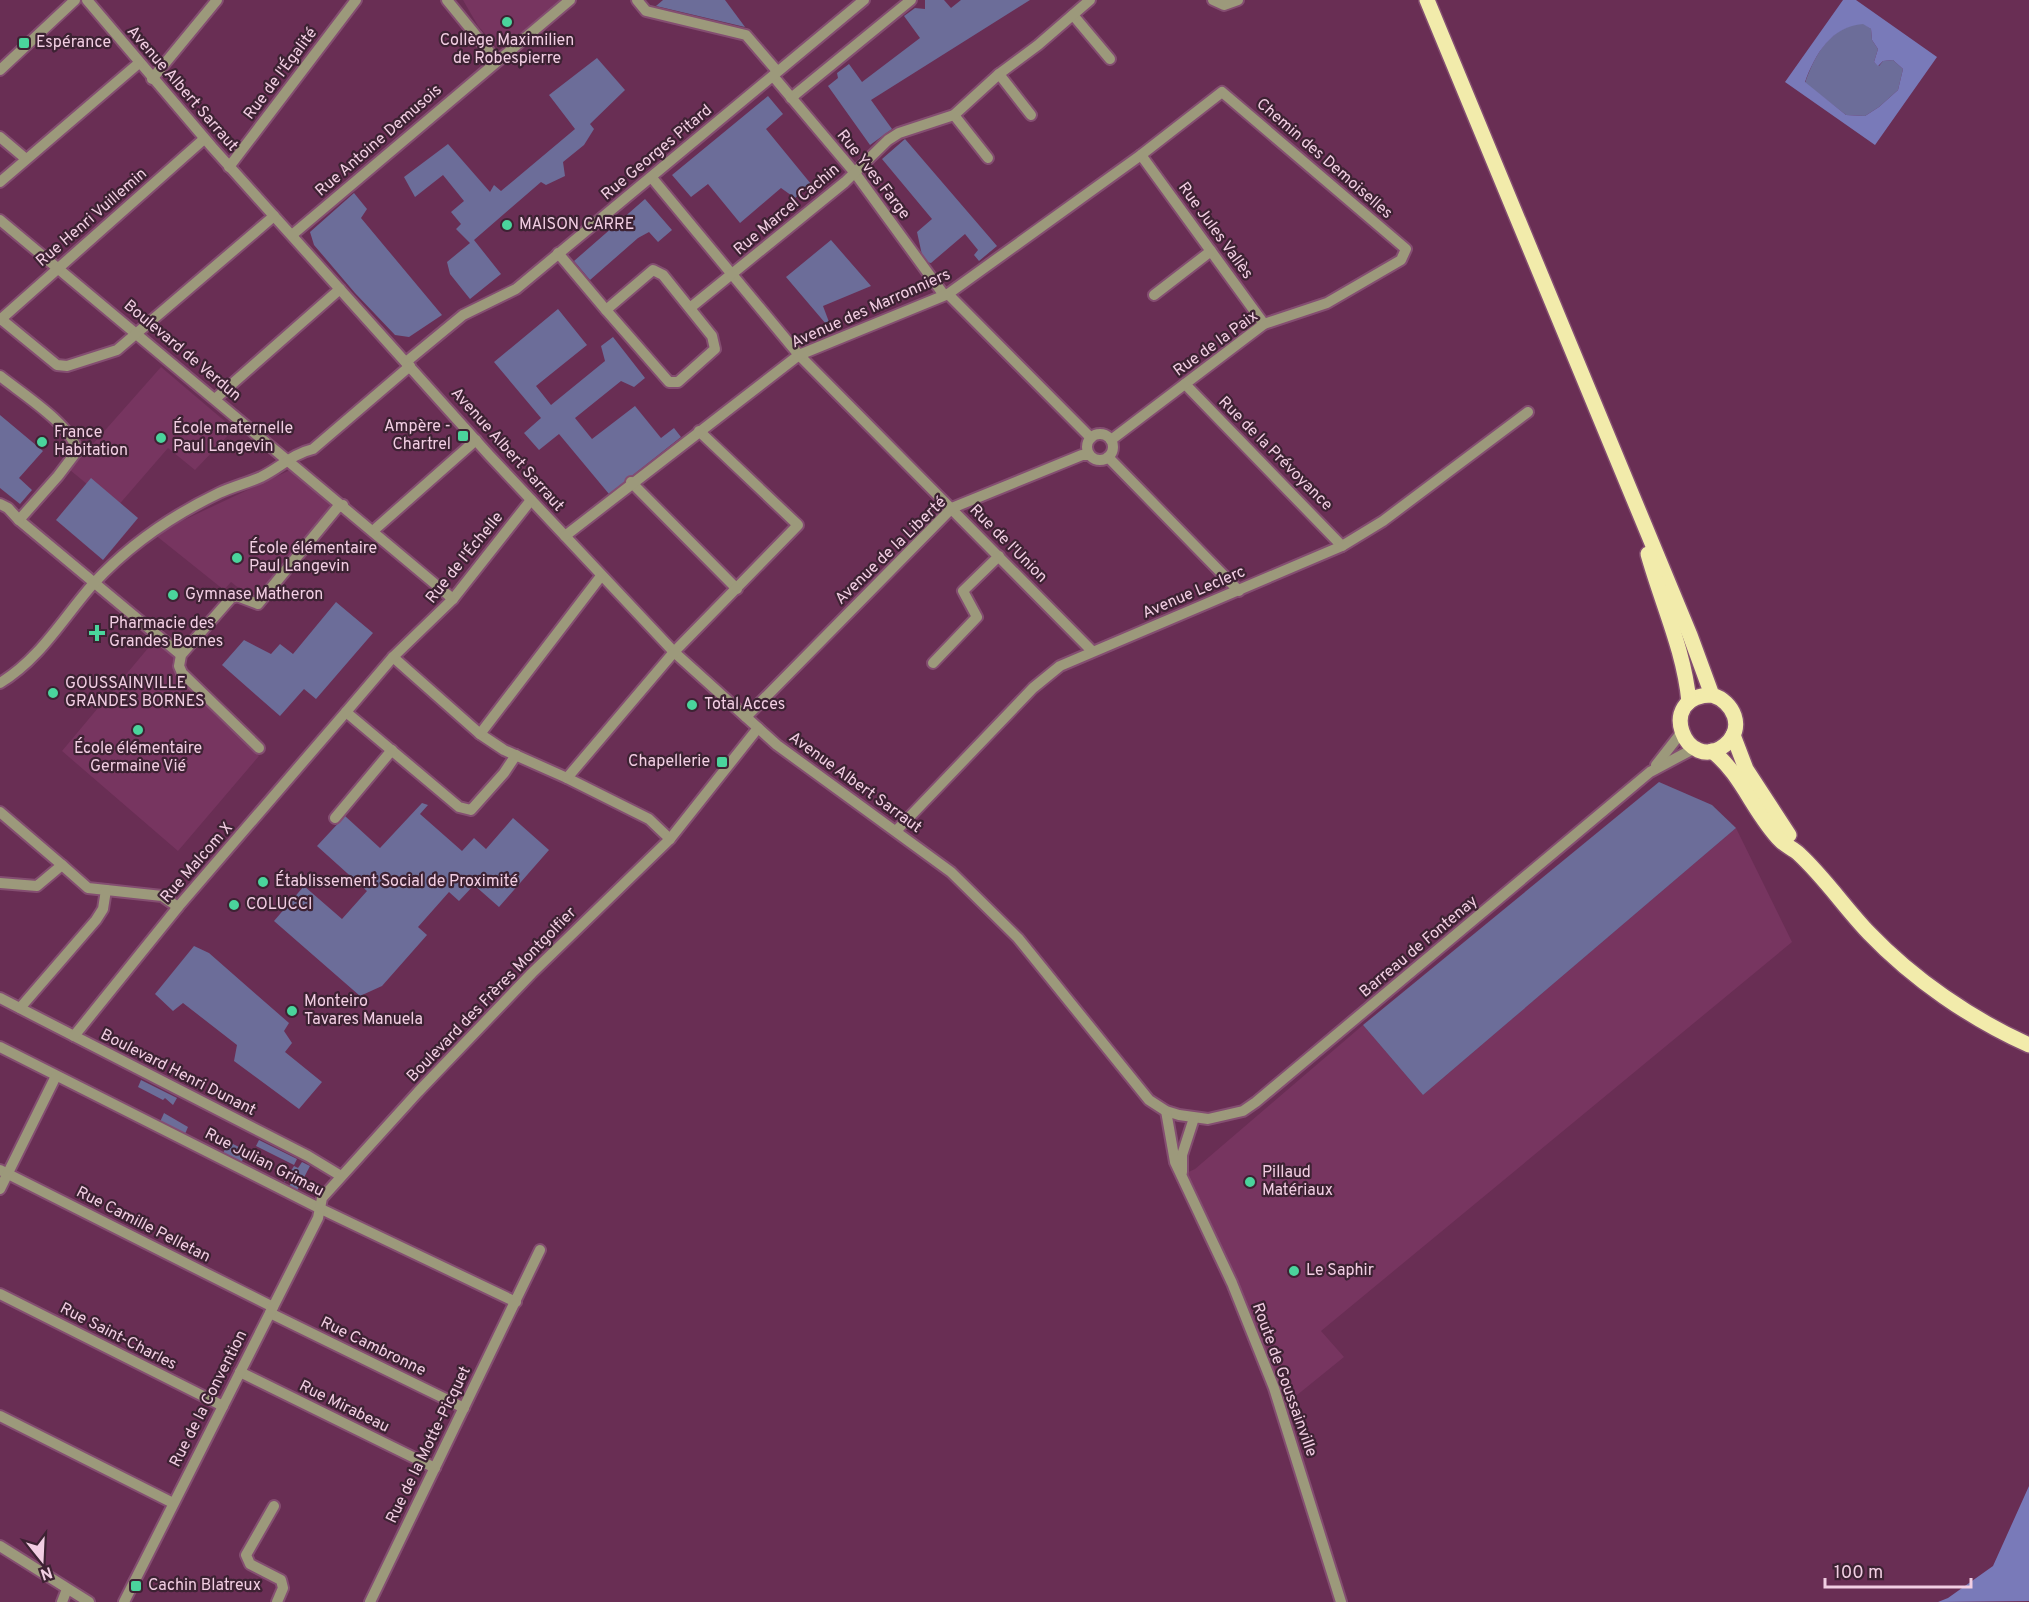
<svg xmlns="http://www.w3.org/2000/svg" width="2029" height="1602" font-family="Overpass,sans-serif">
<style>
.built{fill:#773560}
.green{fill:#6c6d99}
.forest{fill:#797ab9;fill-rule:evenodd}
.lines{fill:none;stroke-linecap:round;stroke-linejoin:round}
.minor-casing{stroke:#844e71;stroke-width:14}
.major-casing{stroke:#844e71;stroke-width:18}
.minor{stroke:#9c997b;stroke-width:10}
.major{stroke:#f2ebab;stroke-width:15}
.poi-dot{fill:#4ad49c;stroke:#3d2233;stroke-width:2}
.labels{text-anchor:middle;dominant-baseline:central;stroke-width:4.5;stroke-linejoin:round;paint-order:stroke}
.poi-label{font-size:16px;fill:#f2cee3;stroke:#3d2233;text-anchor:start}
.street-label{font-size:16px;fill:#f2cee3;stroke:#3d2233}
</style>
<rect width="100%" height="100%" fill="#692e54"/>
<g class="built">
<polygon points="463,0 565,0 508,47 497,47 478,26"/>
<polygon points="161,367 234,429 195,470 168,448 116,508 70,470"/>
<polygon points="290,470 333,505 255,601 231,582 224,590 154,534"/>
<polygon points="154,641 175,658 172,663 174,671 259,756 178,851 62,751"/>
<polygon points="1736,828 1792,942 1321,1331 1344,1357 1281,1408 1182,1175 1195,1169 1363,1025 1423,1095"/>
</g>
<g class="green">
<polygon points="663,0 725,0 745,27 656,6"/>
<polygon points="925,0 944,0 951,8 961,0 1030,0 871,100 892,129 870,145 828,86 838,78 837,73 849,64 862,82 920,38 904,16 915,8 925,9"/>
<path d="M1863,23L1871,29L1872,40L1878,49L1874,62L1879,66L1883,61L1893,60L1903,69L1898,90L1879,107L1865,116L1846,115L1805,83C1815,54 1831,26 1863,23Z"/>
<polygon points="597,58 625,90 590,124 594,129 584,145 563,162 565,176 546,185 541,182 474,240 501,274 470,299 450,274 447,262 470,243 456,229 461,224 451,212 464,201 443,175 415,197 404,177 448,144 490,192 494,185 501,191 575,129 549,95"/>
<polygon points="768,96 783,114 766,129 811,184 795,198 781,188 740,223 708,184 691,197 672,175"/>
<polygon points="905,139 997,246 979,261 974,255 978,250 965,234 931,263 926,262 922,255 917,232 932,219 882,159"/>
<polygon points="354,193 367,209 361,218 442,315 409,337 395,335 355,293 314,245 310,232"/>
<polygon points="645,199 672,230 658,242 649,232 638,238 590,280 574,261"/>
<polygon points="831,240 871,286 823,306 832,330 808,340 826,324 786,277"/>
<polygon points="558,309 587,345 536,386 551,405 605,361 601,346 613,337 645,378 634,387 621,381 575,418 592,439 635,406 661,438 674,428 681,437 609,494 559,434 539,450 524,433 541,418 494,362"/>
<polygon points="0,415 43,451 19,478 32,490 20,504 0,488"/>
<polygon points="91,478 138,518 103,560 56,520"/>
<polygon points="336,602 373,633 316,699 304,689 280,716 222,665 244,640 271,654 280,644 293,654"/>
<polygon points="1659,782 1712,805 1736,828 1423,1095 1363,1025"/>
<polygon points="422,803 428,805 420,814 462,851 474,838 486,849 513,818 549,850 499,907 474,885 459,901 449,892 418,927 427,935 382,986 360,996 274,921 304,886 342,919 367,891 317,846 345,816 380,848"/>
<polygon points="194,946 209,953 289,1023 284,1031 292,1043 285,1052 322,1082 299,1109 234,1061 237,1045 183,1003 173,1011 155,994"/>
<polygon points="141,1080 177,1098 173,1105 165,1098 163,1100 138,1087"/>
<polygon points="164,1113 188,1127 185,1134 160,1122"/>
<polygon points="259,1140 297,1159 294,1165 256,1146"/>
<polygon points="229,1142 247,1151 241,1163 223,1153"/>
<polygon points="302,1162 310,1166 297,1191 289,1187 292,1180 288,1178 283,1184 294,1166 298,1168"/>
</g>
<g class="forest">
<path d="M1843,0H1856L1937,57L1875,145L1785,82ZM1863,24L1871,29L1872,40L1878,49L1874,62L1878,66L1883,61L1893,60L1903,69L1898,90L1879,107L1865,116L1846,115L1805,82C1815,54 1832,26 1863,24Z"/>
<polygon points="2029,1486 2029,1601 1938,1602 1948,1598 1993,1566"/>
</g>
<g class="lines">
<defs>
<g id="minor">
<polyline points="87,0 212,147 489,455 674,652 777,745 951,872 1018,938 1149,1100 1166,1111 1179,1115 1208,1119 1243,1111 1256,1102 1650,772 1695,748"/>
<polyline points="447,0 496,60"/>
<polyline points="637,0 646,11 746,35 777,71"/>
<polyline points="1213,0 1224,5 1238,0"/>
<polyline points="1073,15 1110,59"/>
<polyline points="0,70 75,0"/>
<polyline points="999,74 1031,115"/>
<polyline points="773,76 855,173 944,295"/>
<polyline points="152,79 217,0"/>
<polyline points="791,98 911,0"/>
<polyline points="954,115 988,158"/>
<polyline points="0,137 26,159"/>
<polyline points="1141,155 1264,324"/>
<polyline points="229,167 356,0"/>
<polyline points="652,178 799,355 1092,651"/>
<polyline points="0,182 139,63"/>
<polyline points="0,220 453,599"/>
<polyline points="292,235 570,0"/>
<polyline points="558,253 606,310"/>
<polygon points="653,270 663,275 712,336 715,349 678,382 669,382 606,310"/>
<polyline points="948,294 1091,438"/>
<polyline points="1154,295 1211,251"/>
<polyline points="690,308 845,182 888,140 899,133 954,115 999,74 1038,45 1090,0"/>
<polyline points="1,319 57,365 67,366 117,350 274,216"/>
<polyline points="0,320 204,139"/>
<polyline points="406,362 463,315 516,289 864,0"/>
<path d="M0,376C21,393 72,425 77,451L58,476L19,520L181,655"/>
<polyline points="1185,384 1342,546"/>
<polyline points="215,399 340,289"/>
<circle cx="1100" cy="447" r="13"/>
<polyline points="1108,457 1239,591"/>
<polyline points="631,482 737,589"/>
<polyline points="0,504 8,508 19,520"/>
<polyline points="373,531 476,440"/>
<polyline points="565,536 799,355 948,294 1141,155 1222,92 1406,249 1401,260 1327,303 1264,324 1111,440"/>
<polyline points="393,657 480,734 504,750 567,778 649,819 670,839"/>
<polyline points="933,663 977,617 963,591 999,556"/>
<path d="M0,683C40,659 63,618 93,584C129,545 171,516 219,493C232,487 247,483 261,477C280,468 292,454 313,449L410,366"/>
<polyline points="746,717 952,508 1082,455 1089,455"/>
<polyline points="480,734 601,576"/>
<polyline points="259,748 182,673 179,666 181,655 231,598 237,596 258,604 337,508 343,505"/>
<polyline points="516,755 504,773 471,810 459,807 346,712 393,657 453,599 531,500"/>
<polyline points="1656,765 1681,733"/>
<polyline points="567,778 674,652 798,525 699,431"/>
<polyline points="0,812 62,865"/>
<polyline points="335,818 392,750"/>
<polyline points="896,831 1033,688 1060,666 1342,546 1383,521 1528,412"/>
<polyline points="0,883 37,886 62,865 88,888 162,896 178,907"/>
<polyline points="0,998 308,1156 341,1176"/>
<polyline points="20,1008 96,920 103,909 106,890"/>
<polyline points="74,1036 178,907 346,712"/>
<polyline points="0,1047 319,1208 516,1302"/>
<polyline points="1166,1111 1175,1162 1232,1283 1274,1388 1341,1602"/>
<polyline points="0,1170 273,1307"/>
<polyline points="1182,1172 1182,1155 1194,1118"/>
<polyline points="0,1189 56,1076"/>
<polyline points="0,1294 223,1406"/>
<polyline points="270,1313 464,1408"/>
<polyline points="240,1372 435,1468"/>
<polyline points="0,1416 173,1503"/>
<polyline points="274,1506 246,1555 250,1564 281,1580 283,1588 277,1602"/>
<polyline points="0,1546 89,1602"/>
<polyline points="62,1602 67,1589"/>
<polyline points="124,1602 318,1218 322,1198 418,1092 532,973 670,839 758,728"/>
<polyline points="370,1602 540,1250"/>
</g>
<g id="major">
<path d="M1427,0L1690,635L1712,695C1733,701 1746,728 1725,745C1686,776 1654,695 1712,695"/>
<path d="M1648,554C1662,604 1684,650 1689,702"/>
<polyline points="1733,735 1746,769 1789,835"/>
<path d="M1712,751C1742,774 1754,814 1781,841C1786,846 1794,849 1799,854C1825,878 1845,908 1869,933C1913,979 1971,1019 2029,1045"/>
</g>
</defs>
<use href="#minor" class="minor-casing"/>
<use href="#major" class="major-casing"/>
<use href="#minor" class="minor"/>
<use href="#major" class="major"/>
</g>
<g class="poi-dot">
<circle cx="507" cy="22" r="6"/>
<rect x="18" y="37" width="12" height="12" rx="3"/>
<circle cx="507" cy="225" r="6"/>
<rect x="457" y="430" width="12" height="12" rx="3"/>
<circle cx="161" cy="438" r="6"/>
<circle cx="42" cy="442" r="6"/>
<circle cx="237" cy="558" r="6"/>
<circle cx="173" cy="595" r="6"/>
<path d="M94 624h6v6h6v6h-6v6h-6v-6h-6v-6h6z"/>
<circle cx="53" cy="693" r="6"/>
<circle cx="692" cy="705" r="6"/>
<circle cx="138" cy="730" r="6"/>
<rect x="716" y="756" width="12" height="12" rx="3"/>
<circle cx="263" cy="882" r="6"/>
<circle cx="234" cy="905" r="6"/>
<circle cx="292" cy="1011" r="6"/>
<circle cx="1250" cy="1182" r="6"/>
<circle cx="1294" cy="1271" r="6"/>
<rect x="130" y="1580" width="12" height="12" rx="3"/>
</g>
<g class="labels">
<g class="poi-label">
<text x="507" y="41" text-anchor="middle">Collège Maximilien<tspan x="507" dy="18">de Robespierre</tspan></text>
<text x="36" y="43">Espérance</text>
<text x="519" y="225">MAISON CARRE</text>
<text x="451" y="427" text-anchor="end">Ampère -<tspan x="451" dy="18">Chartrel</tspan></text>
<text x="173" y="429">École maternelle<tspan x="173" dy="18">Paul Langevin</tspan></text>
<text x="54" y="433">France<tspan x="54" dy="18">Habitation</tspan></text>
<text x="249" y="549">École élémentaire<tspan x="249" dy="18">Paul Langevin</tspan></text>
<text x="185" y="595">Gymnase Matheron</text>
<text x="109" y="624">Pharmacie des<tspan x="109" dy="18">Grandes Bornes</tspan></text>
<text x="65" y="684">GOUSSAINVILLE<tspan x="65" dy="18">GRANDES BORNES</tspan></text>
<text x="704" y="705">Total Acces</text>
<text x="138" y="749" text-anchor="middle">École élémentaire<tspan x="138" dy="18">Germaine Vié</tspan></text>
<text x="710" y="762" text-anchor="end">Chapellerie</text>
<text x="275" y="882">Établissement Social de Proximité</text>
<text x="246" y="905">COLUCCI</text>
<text x="304" y="1002">Monteiro<tspan x="304" dy="18">Tavares Manuela</tspan></text>
<text x="1262" y="1173">Pillaud<tspan x="1262" dy="18">Matériaux</tspan></text>
<text x="1306" y="1271">Le Saphir</text>
<text x="148" y="1586">Cachin Blatreux</text>
</g>
<g class="street-label">
<text transform="translate(281 74) rotate(-53)">Rue de l'Égalité</text>
<text transform="translate(182 89) rotate(49)">Avenue Albert Sarraut</text>
<text transform="translate(379 141) rotate(-41)">Rue Antoine Demusois</text>
<text transform="translate(657 153) rotate(-40)">Rue Georges Pitard</text>
<text transform="translate(1324 159) rotate(41)">Chemin des Demoiselles</text>
<text transform="translate(873 175) rotate(52)">Rue Yves Farge</text>
<text transform="translate(787 210) rotate(-40)">Rue Marcel Cachin</text>
<text transform="translate(92 218) rotate(-41)">Rue Henri Vuillemin</text>
<text transform="translate(1215 231) rotate(54)">Rue Jules Vallès</text>
<text transform="translate(871 309) rotate(-24)">Avenue des Marronniers</text>
<text transform="translate(1216 344) rotate(-36)">Rue de la Paix</text>
<text transform="translate(182 351) rotate(40)">Boulevard de Verdun</text>
<text transform="translate(507 450) rotate(48)">Avenue Albert Sarraut</text>
<text transform="translate(1275 454) rotate(45)">Rue de la Prévoyance</text>
<text transform="translate(1008 544) rotate(45)">Rue de l'Union</text>
<text transform="translate(891 551) rotate(-44)">Avenue de la Liberté</text>
<text transform="translate(465 558) rotate(-51)">Rue de l'Échelle</text>
<text transform="translate(1194 593) rotate(-23)">Avenue Leclerc</text>
<text transform="translate(855 783) rotate(36)">Avenue Albert Sarraut</text>
<text transform="translate(197 863) rotate(-49)">Rue Malcom X</text>
<text transform="translate(1419 947) rotate(-40)">Barreau de Fontenay</text>
<text transform="translate(492 995) rotate(-46)">Boulevard des Frères Montgolfier</text>
<text transform="translate(178 1073) rotate(27)">Boulevard Henri Dunant</text>
<text transform="translate(264 1163) rotate(27)">Rue Julian Grimau</text>
<text transform="translate(143 1225) rotate(27)">Rue Camille Pelletan</text>
<text transform="translate(118 1337) rotate(27)">Rue Saint-Charles</text>
<text transform="translate(373 1347) rotate(26)">Rue Cambronne</text>
<text transform="translate(1284 1380) rotate(70)">Route de Goussainville</text>
<text transform="translate(209 1399) rotate(-63)">Rue de la Convention</text>
<text transform="translate(344 1407) rotate(26)">Rue Mirabeau</text>
<text transform="translate(429 1445) rotate(-64)">Rue de la Motte-Picquet</text>
</g>
</g>
<g transform="translate(42 1560) rotate(162)" stroke="#3d2233" stroke-width="4.5" paint-order="stroke">
<path d="M0-4.5L10 22L0 15L-10 22Z" fill="#f2cee3"/>
<text y="-9" font-size="16" font-weight="bold" text-anchor="middle" fill="#f2cee3">N</text>
</g>
<path d="M1825 1578v9h146v-9" fill="none" stroke="#f2cee3" stroke-width="3"/>
<text x="1834" y="1578" font-size="18" fill="#f2cee3" stroke="#3d2233" stroke-width="4.5" paint-order="stroke">100 m</text>
</svg>
